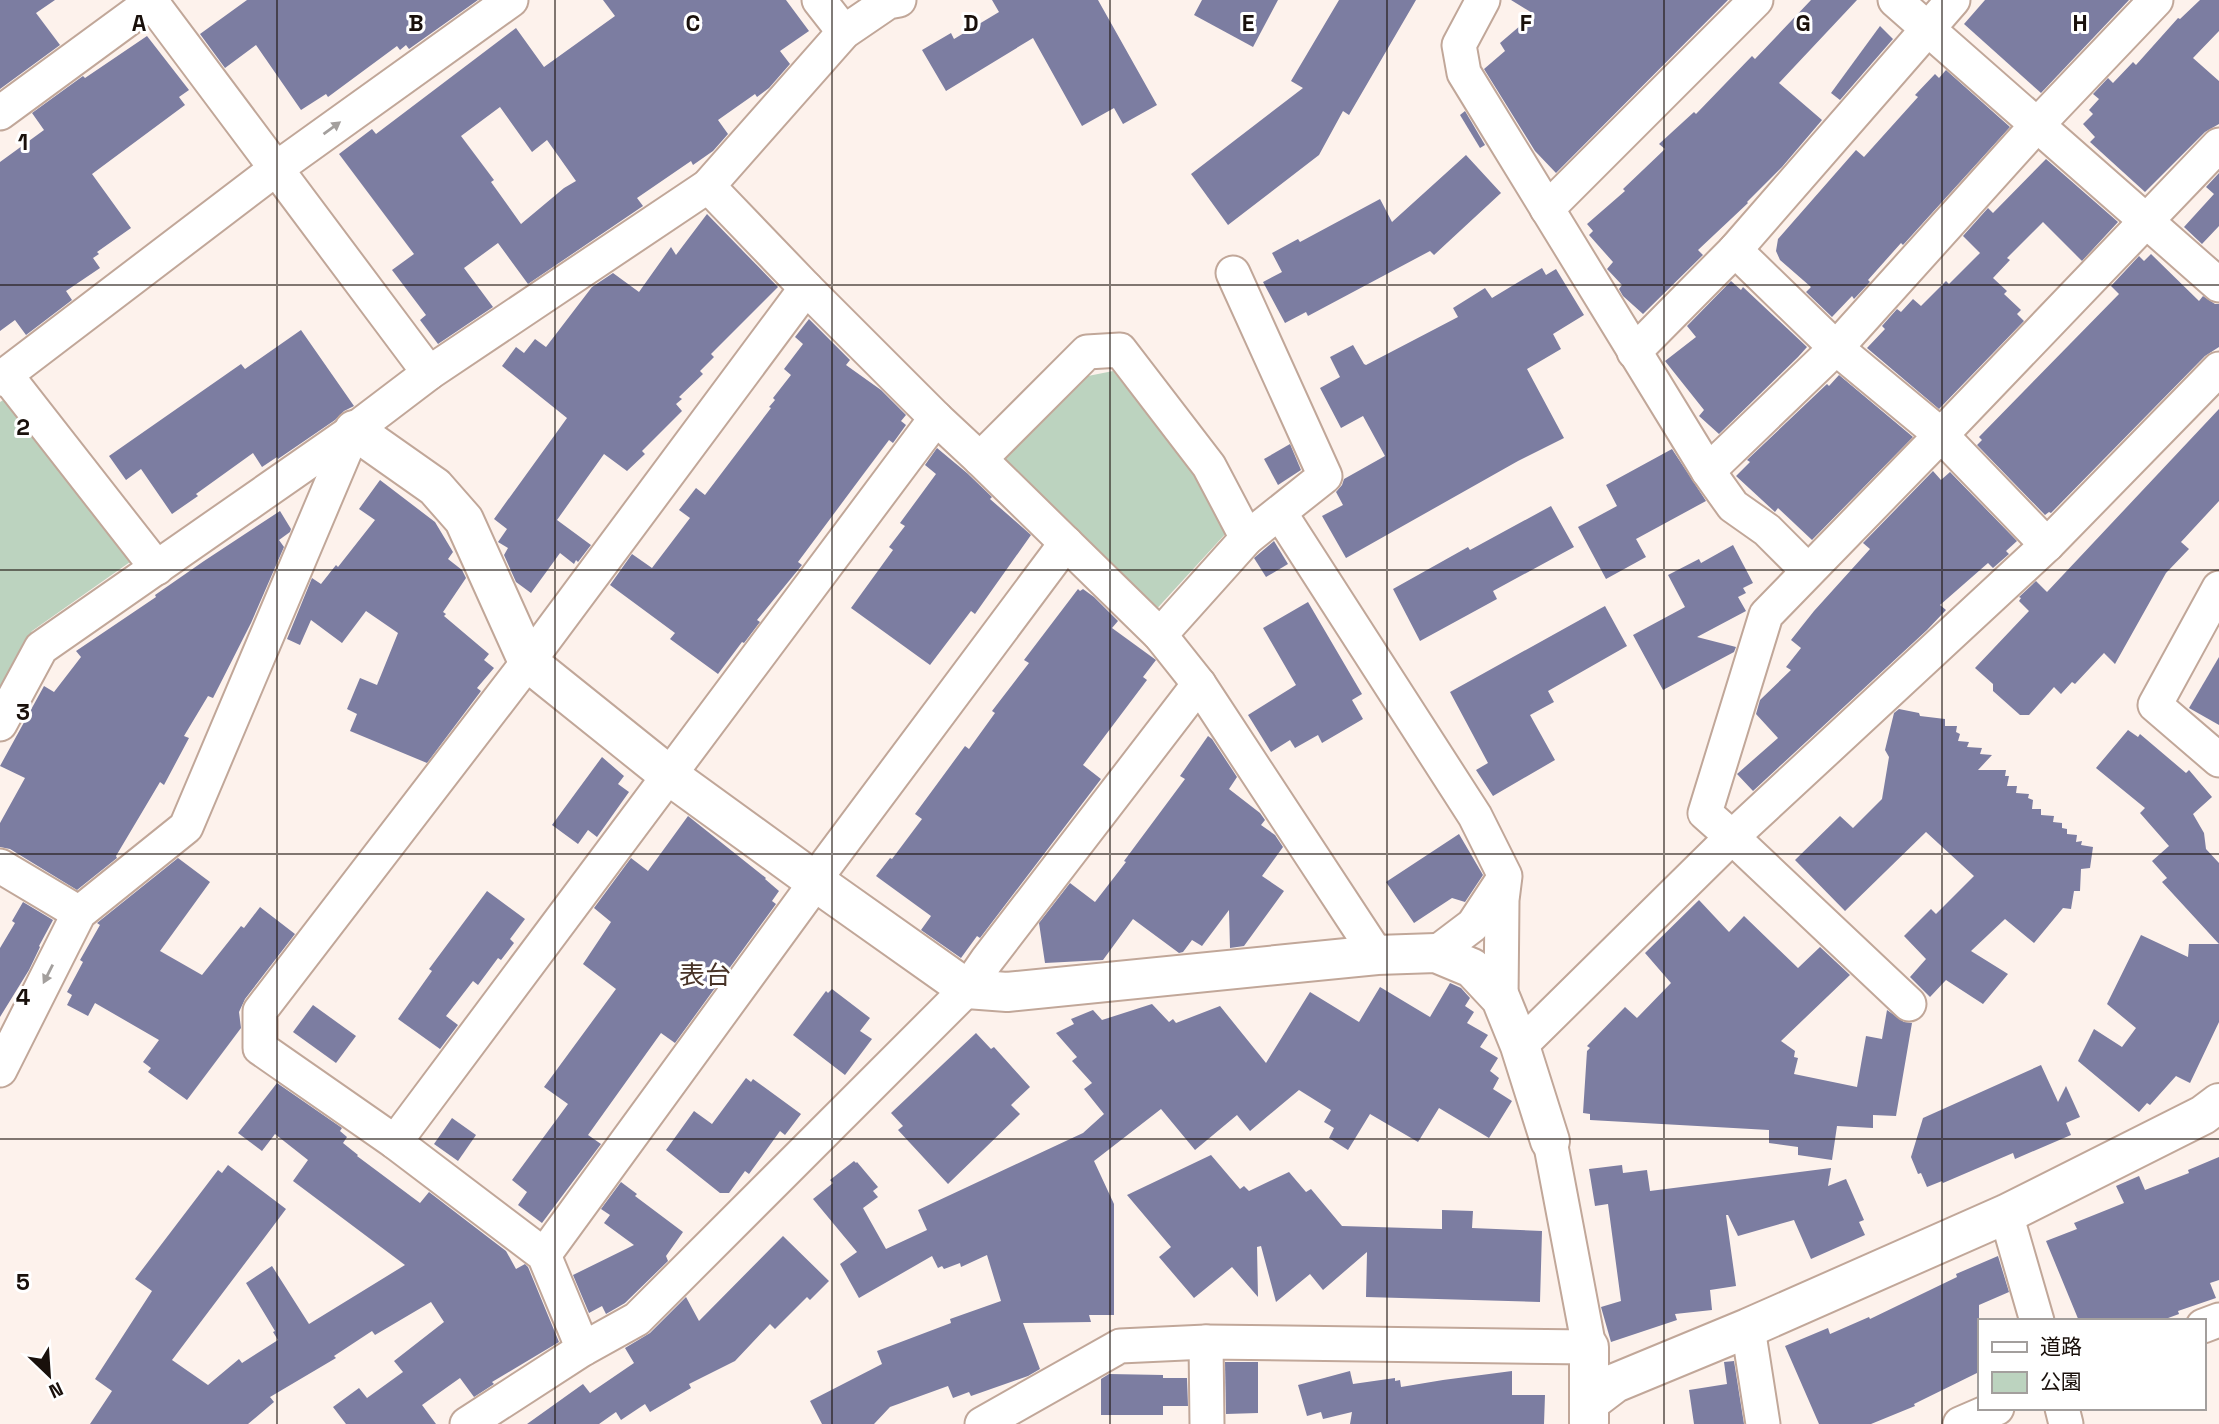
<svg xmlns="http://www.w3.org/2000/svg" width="2219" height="1424" font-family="'Space Grotesk','Noto Sans JP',sans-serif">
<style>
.green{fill:#bcd3bf}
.building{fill:#7c7da1;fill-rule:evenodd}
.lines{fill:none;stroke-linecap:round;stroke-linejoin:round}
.minor-casing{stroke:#c1a799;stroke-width:37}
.tertiary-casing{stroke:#c1a799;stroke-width:42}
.minor{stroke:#fff;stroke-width:33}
.tertiary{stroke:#fff;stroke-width:38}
.oneway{fill:#a39f9d}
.grid{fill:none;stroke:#19100b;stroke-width:2;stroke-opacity:0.55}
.labels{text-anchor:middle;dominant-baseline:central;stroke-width:6;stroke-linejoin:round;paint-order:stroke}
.quarter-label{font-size:26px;fill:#493428;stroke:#fff}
.grid-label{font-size:23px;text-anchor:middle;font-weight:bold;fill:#19100b;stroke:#fff;stroke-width:6;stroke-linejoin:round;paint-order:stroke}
</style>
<rect width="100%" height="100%" fill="#fdf2ec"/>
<g class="green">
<polygon points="1113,371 1194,473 1228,531 1152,614 998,463 1088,376"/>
<polygon points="5,399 133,554 130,562 32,631 0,688 0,402"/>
</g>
<g class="building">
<polygon points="0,0 55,0 36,13 60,45 0,89"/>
<polygon points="247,0 478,0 409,49 406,45 400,50 397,46 328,97 326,94 301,110 256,45 225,68 200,34"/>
<path d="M603,0H786L809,31L780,51L790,64L769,88L757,97L755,94L718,120L728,134L713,151L693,165L691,161L637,198L643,206L528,284L498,243L464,268L493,307L438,344L420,320L426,315L392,270L414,254L339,154L372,129L376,134L516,28L544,67L615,16ZM500,107L532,152L547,140L576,181L564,188L521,224L491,182L494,180L461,136Z"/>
<polygon points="992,0 1098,0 1157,105 1123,124 1114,108 1082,126 1033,38 946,91 922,50 951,33 954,39 999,12"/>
<polygon points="1202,0 1278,0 1253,47 1194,15"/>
<polygon points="1339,0 1416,0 1349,115 1343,111 1319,155 1228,225 1191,174 1303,88 1291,81"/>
<polygon points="1511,0 1728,0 1556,173 1535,151 1484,69 1505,51 1500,43 1534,14"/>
<polygon points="1811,0 1857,0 1779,83 1822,120 1782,167 1747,202 1748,203 1698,250 1703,255 1643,314 1623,296 1619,289 1622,285 1607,269 1613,262 1589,235 1593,231 1587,224 1625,191 1623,189 1665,149 1659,144 1694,112 1696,114 1752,56 1755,59"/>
<polygon points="1985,0 2129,0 2041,93 1964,24"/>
<polygon points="2200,0 2219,0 2219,31 2193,58 2219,81 2219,124 2205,132 2145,192 2090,142 2095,137 2083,124 2093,114 2089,110 2099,99 2093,94 2108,78 2113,83 2133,62 2136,65 2178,18 2180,19"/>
<polygon points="1880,26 1893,39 1840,100 1831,93"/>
<polygon points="147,36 189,90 179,97 185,105 92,174 131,228 97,252 99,254 93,258 100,268 66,291 72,300 26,335 15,320 0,331 0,162 44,130 32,113 83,76 85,78"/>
<polygon points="1946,70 2010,127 1903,245 1901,243 1868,280 1870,282 1854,299 1852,296 1832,317 1806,292 1811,287 1780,260 1776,251 1778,239 1856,150 1864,157 1918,97 1915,95 1935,74 1939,78"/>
<polygon points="1465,111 1485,145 1480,148 1460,115"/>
<polygon points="1466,155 1501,193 1434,255 1430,251 1308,316 1306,312 1285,323 1263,282 1282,272 1272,253 1298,239 1300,242 1380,199 1392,222"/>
<polygon points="2046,159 2118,222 2082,261 2043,222 2007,258 2010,260 1993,278 2007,291 2004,294 2021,310 2017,314 2024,321 1939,409 1867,348 1885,329 1882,326 1897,309 1901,312 1913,299 1921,306 1946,281 1949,284 1980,253 1963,236 1988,208 1993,213"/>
<polygon points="2219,173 2219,226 2202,244 2184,227 2214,194 2206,187"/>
<polygon points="707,214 778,287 711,354 714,357 700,371 703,374 679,397 682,399 676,404 682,411 642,451 645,454 627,471 604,454 557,520 591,545 578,562 576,560 574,564 560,553 531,593 516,582 504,555 508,548 498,542 507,529 494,519 567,418 502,366 516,347 524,353 535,339 546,347 592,287 613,273 639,292 671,247 676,255"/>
<polygon points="2151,254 2199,301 2203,296 2215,304 2219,304 2219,347 2205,356 2051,513 2049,512 2045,515 1977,445 1982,440 1979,437 2119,294 2111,286 2139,256 2144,261"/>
<polygon points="1542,268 1546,275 1556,269 1584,315 1553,334 1561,349 1527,369 1564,438 1518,461 1346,558 1322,516 1343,505 1336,492 1342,485 1344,479 1385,456 1363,416 1341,428 1320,388 1340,377 1330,357 1353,345 1364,364 1366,365 1458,317 1453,308 1485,288 1492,298"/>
<polygon points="1731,281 1741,290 1743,287 1807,347 1798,357 1719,434 1699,416 1704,410 1665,361 1696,337 1687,326"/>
<polygon points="809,319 850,360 846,365 881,390 906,415 901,421 906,425 893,443 889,440 862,476 798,562 802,565 757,620 760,622 744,643 742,642 718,674 670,639 675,633 610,585 632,554 652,568 690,518 679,510 696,488 705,495 771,408 769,407 775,400 773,398 791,375 784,369 803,344 795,337"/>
<polygon points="301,330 354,406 344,411 335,420 278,459 277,457 262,467 253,453 196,494 198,496 172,514 141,469 126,480 109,456 241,364 245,369"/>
<polygon points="1839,375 1913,437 1812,540 1778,508 1775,512 1736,476 1750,462 1747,460 1827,384 1829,386"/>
<polygon points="2219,409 2219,501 2181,542 2189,549 2166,573 2115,664 2104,653 2075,684 2072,682 2061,694 2054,687 2029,715 2020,715 1993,691 1993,684 1975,668 2029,611 2019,601 2021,598 2019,597 2036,581 2047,592"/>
<polygon points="1290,444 1301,470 1278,485 1264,459"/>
<polygon points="937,448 967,473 992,497 990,499 1031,535 975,614 971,611 930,665 851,608 893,550 889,547 905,526 900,523 936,474 925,465"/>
<polygon points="1672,449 1706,501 1636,539 1646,557 1606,579 1578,527 1617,506 1606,485"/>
<polygon points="1933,471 1941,480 1950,472 2017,541 2006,551 2009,554 1993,568 1988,563 1940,605 1946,610 1927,630 1753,791 1737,774 1778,738 1756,714 1760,700 1791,670 1786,667 1801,648 1791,640 1814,611 1870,549 1863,543"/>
<polygon points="380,480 435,522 453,552 448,559 462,570 466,578 443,612 446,614 444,616 489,654 484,660 494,668 477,688 481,691 427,763 350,731 357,714 347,709 360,678 377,685 398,633 366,611 342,643 311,620 300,645 287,639 312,578 321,584 336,565 338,567 375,520 359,509"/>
<polygon points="1551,506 1574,547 1493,591 1497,599 1420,641 1393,589 1468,547 1470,550"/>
<polygon points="280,511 291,529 290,532 279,540 284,547 251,623 213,698 208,696 184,736 189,738 164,785 160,782 116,856 117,858 77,890 10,849 0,847 0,823 25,778 0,766 44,686 54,692 81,657 76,651 156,597 155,595 204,561"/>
<polygon points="1274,541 1288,564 1266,577 1254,558"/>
<polygon points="1733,545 1753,583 1743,588 1746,593 1738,597 1746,611 1697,637 1736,647 1734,652 1663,690 1633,635 1685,607 1668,575 1699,559 1701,563"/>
<polygon points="1078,589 1080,591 1083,589 1094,597 1118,621 1112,628 1156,660 1143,677 1147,680 1083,765 1101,779 980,938 977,936 961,958 921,930 931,916 876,876 890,858 892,859 922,819 915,814 965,746 969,749 995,713 992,711 1029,663 1024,660"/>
<polygon points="1308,602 1362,694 1352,700 1363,719 1322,743 1318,735 1295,748 1290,740 1271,752 1248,715 1296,685 1263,628"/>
<polygon points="1605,606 1627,646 1548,691 1554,702 1530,715 1555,760 1493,796 1476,770 1488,763 1450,692"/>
<polygon points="2219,657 2219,725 2189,708"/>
<polygon points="1899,709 1919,713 1920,716 1945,719 1945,726 1957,726 1956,732 1960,734 1958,741 1969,742 1967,747 1982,748 1980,754 1992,755 1978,770 2006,770 2005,776 2009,776 2007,786 2017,786 2016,793 2029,794 2028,798 2033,800 2032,809 2041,809 2041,815 2054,816 2053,822 2062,823 2062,828 2067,829 2067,834 2077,835 2076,842 2082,841 2081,845 2093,847 2090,868 2081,869 2080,891 2074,891 2071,909 2063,908 2034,943 2005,919 1971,951 2008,974 1983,1004 1946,980 1930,997 1910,977 1926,959 1904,936 1931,909 1936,914 1974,876 1926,832 1845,911 1795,860 1840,816 1853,828 1882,799 1889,757 1885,750 1894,713"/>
<polygon points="2128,730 2138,737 2140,734 2186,773 2189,770 2212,797 2193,814 2204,833 2206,849 2219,863 2219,944 2162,882 2167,878 2152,861 2169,846 2140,813 2145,808 2096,768"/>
<polygon points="1208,736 1212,739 1237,777 1229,789 1260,813 1265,820 1261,825 1275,835 1283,847 1262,876 1284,891 1244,946 1230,948 1229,910 1202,946 1192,940 1183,952 1179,953 1133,919 1103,960 1045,963 1039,923 1070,883 1095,902 1126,862 1124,861 1185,779 1180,776"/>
<polygon points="602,757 624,776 618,784 629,792 597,837 588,830 578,844 552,825"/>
<polygon points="688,816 766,878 765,879 779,891 772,901 776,904 675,1043 661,1033 588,1135 601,1144 542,1223 518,1205 527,1192 512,1180 568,1104 544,1087 616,989 583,964 611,922 594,908 631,858 648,871"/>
<polygon points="1459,834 1483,875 1465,902 1452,898 1414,923 1386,882"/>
<polygon points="178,858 210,882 160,951 202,975 241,926 244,928 260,907 295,934 245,999 239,1012 241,1028 187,1100 148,1072 151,1068 143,1062 159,1040 95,1003 88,1016 67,1005 72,995 67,992 83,962 80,960 100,925 97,923"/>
<polygon points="487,891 525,919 510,939 514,943 501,960 498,958 478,985 473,981 446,1016 458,1025 440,1049 398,1019 432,971 429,969"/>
<polygon points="1699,900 1729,932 1744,916 1798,968 1820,947 1850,975 1781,1041 1795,1051 1794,1057 1798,1058 1794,1074 1857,1087 1866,1036 1882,1039 1887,1010 1904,1022 1912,1023 1896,1116 1873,1115 1873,1128 1837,1126 1832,1160 1798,1155 1798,1147 1769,1143 1769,1130 1590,1120 1590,1114 1583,1113 1587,1051 1590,1048 1587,1046 1625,1007 1637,1018 1671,983 1645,953"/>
<polygon points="23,902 53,920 39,946 40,947 29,970 0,1017 0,948 15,923 12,921"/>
<polygon points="2141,935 2188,957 2189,944 2219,944 2219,1022 2190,1083 2176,1076 2150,1105 2147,1103 2139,1112 2078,1061 2094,1029 2122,1047 2136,1028 2107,1004"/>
<polygon points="1450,983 1461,988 1470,998 1465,1006 1474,1012 1467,1023 1488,1035 1480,1047 1498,1058 1490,1071 1499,1078 1493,1089 1512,1101 1489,1138 1439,1108 1418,1142 1370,1114 1348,1150 1329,1138 1334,1128 1324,1122 1331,1110 1299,1090 1250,1131 1237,1115 1195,1150 1161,1109 1094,1161 1114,1204 1114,1315 1089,1315 1091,1322 1023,1323 1040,1369 1028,1376 971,1396 969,1392 953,1398 948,1386 890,1407 874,1424 822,1424 810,1401 882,1364 877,1351 951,1323 950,1319 1001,1301 987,1255 961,1267 960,1263 944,1269 942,1266 938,1268 932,1256 859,1298 840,1264 857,1252 813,1199 833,1183 830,1180 854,1161 856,1163 857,1162 878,1187 873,1191 878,1197 863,1208 886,1249 927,1230 918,1210 1083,1133 1104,1114 1084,1089 1092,1083 1072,1061 1077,1057 1056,1033 1074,1024 1071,1019 1093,1010 1102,1020 1152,1004 1169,1022 1173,1019 1176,1023 1220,1006 1266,1063 1310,992 1359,1022 1380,987 1430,1017"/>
<polygon points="832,989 870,1018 860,1031 872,1039 845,1075 793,1035 826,991 828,993"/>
<polygon points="313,1005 356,1036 336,1063 293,1032"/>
<polygon points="976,1033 991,1049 994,1047 1030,1087 1011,1105 1020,1114 948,1184 898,1130 903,1126 891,1113"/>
<polygon points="2041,1065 2058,1102 2066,1086 2080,1117 2066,1123 2071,1135 2015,1159 2013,1153 1943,1183 1942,1181 1927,1187 1921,1173 1918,1174 1911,1157 1923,1118"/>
<polygon points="746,1078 751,1082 753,1079 801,1114 785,1135 780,1131 749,1174 745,1171 729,1193 720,1193 666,1150 694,1111 712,1124"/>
<polygon points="277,1083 342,1128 340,1131 347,1137 343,1143 358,1155 357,1156 420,1203 429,1192 506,1251 516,1269 525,1264 528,1267 559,1342 492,1382 494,1384 474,1397 460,1378 422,1405 436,1424 346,1424 333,1407 359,1388 367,1398 403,1372 394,1361 444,1322 431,1302 375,1335 372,1331 334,1356 336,1358 270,1397 274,1402 248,1424 90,1424 112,1391 95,1379 152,1291 135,1279 218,1170 222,1173 228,1165 286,1209 172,1360 208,1385 239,1359 242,1363 278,1340 273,1332 275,1331 246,1283 272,1266 309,1324 405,1265 293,1181 308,1160 275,1134 262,1151 238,1133"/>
<polygon points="452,1118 476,1135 458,1161 434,1144"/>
<polygon points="1211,1155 1240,1189 1244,1186 1249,1191 1289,1172 1306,1192 1311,1189 1342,1226 1442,1229 1442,1210 1473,1211 1472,1228 1542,1231 1540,1302 1366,1297 1367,1252 1323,1290 1310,1274 1276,1302 1261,1246 1257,1247 1258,1297 1232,1267 1194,1298 1159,1257 1171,1247 1127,1195"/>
<polygon points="2219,1157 2219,1280 2210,1283 2216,1298 2178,1311 2179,1314 2160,1321 2079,1321 2046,1241 2077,1229 2074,1223 2124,1203 2116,1186 2139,1176 2145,1190 2189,1173 2188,1170"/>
<polygon points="1622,1165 1623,1173 1647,1170 1650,1191 1831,1168 1828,1186 1846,1179 1864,1220 1859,1222 1865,1235 1811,1259 1794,1220 1738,1236 1728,1215 1726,1215 1736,1286 1710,1290 1712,1310 1675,1314 1677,1320 1611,1342 1601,1307 1621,1301 1608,1204 1595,1206 1589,1169"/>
<polygon points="621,1182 637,1194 635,1196 683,1232 666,1256 668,1261 625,1303 606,1314 602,1306 589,1313 573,1275 634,1245 604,1223 610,1215 601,1209"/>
<polygon points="783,1236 829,1281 810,1300 807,1297 775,1329 770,1324 735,1361 689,1384 691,1388 650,1412 645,1404 621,1420 616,1412 599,1424 527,1424 583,1384 590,1393 634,1363 625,1348 650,1333 686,1297 699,1321"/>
<polygon points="1998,1256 2009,1292 1979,1305 1979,1372 1914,1404 1915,1406 1871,1424 1819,1424 1785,1346 1828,1328 1830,1334 1869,1317 1870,1319 1957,1277 1956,1274"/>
<polygon points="1734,1361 1744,1424 1694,1424 1689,1390 1727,1384 1724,1362"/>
<polygon points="1225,1362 1258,1362 1258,1413 1226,1414"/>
<polygon points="1350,1371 1353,1384 1395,1378 1395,1381 1400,1380 1401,1387 1443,1380 1512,1371 1512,1395 1545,1395 1544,1424 1350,1424 1352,1412 1323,1419 1321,1412 1307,1416 1298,1385"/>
<polygon points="1109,1374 1163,1375 1163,1378 1187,1378 1188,1406 1163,1406 1163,1415 1101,1415 1101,1379"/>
</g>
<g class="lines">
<defs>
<g id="minor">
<polyline points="150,0 429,373"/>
<polyline points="819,0 844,32"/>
<polyline points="1483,0 1459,45 1464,73 1708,471 1733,506 1767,530 1808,571"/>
<polyline points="1895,0 2219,285"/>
<polyline points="0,113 154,0"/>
<polyline points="708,186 806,288 936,418 980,459 1160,635 1199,684 1377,955"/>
<polyline points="1547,209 1756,0"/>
<polyline points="1735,250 1836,348 1941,435 2047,545"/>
<polyline points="1634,352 1735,250 1953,0"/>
<polyline points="6,375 157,568"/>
<polyline points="0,379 277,168 511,0"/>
<polyline points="980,459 1087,352 1120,350 1209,466 1247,538"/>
<polyline points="1708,471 1836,348 2037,125 2156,0"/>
<polyline points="1280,513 1475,816 1505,876 1502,900 1501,999"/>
<polyline points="2219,588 2155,705 2219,760"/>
<polyline points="1160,635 1247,538 1325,476 1233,273"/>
<polyline points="0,724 41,648 354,430 429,373 708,186 844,32 888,2 899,0"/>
<polyline points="0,866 79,913"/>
<polyline points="1436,953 1473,925 1504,878"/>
<polyline points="1909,1004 1732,837 1705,813 1766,615 1941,435 2219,145"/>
<polyline points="1520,1046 1732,837 2047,545 2219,369"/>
<polyline points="0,1070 79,913 186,827 354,430"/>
<polyline points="395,1142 936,418"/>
<polyline points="2006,1214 2037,1321"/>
<polyline points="544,1255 816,882 822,870 1066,543"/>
<polyline points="2203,1326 2219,1320"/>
<polyline points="1748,1328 1763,1424"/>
<polyline points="1206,1342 1207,1424"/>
<polyline points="583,1349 544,1255 395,1142 260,1048 260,1011 528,662 806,288"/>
<polyline points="2062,1408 2066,1424"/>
<polyline points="467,1424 583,1349 637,1319 967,989 987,960 1199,684"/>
<polyline points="982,1424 1120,1346 1206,1342 1589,1347 1550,1141"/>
<polyline points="1960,1424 1997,1408"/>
</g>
<g id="tertiary">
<polyline points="354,430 435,487 464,520 528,662 670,776 816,882 967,989 1007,992 1377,955 1436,953 1472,968 1501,999 1520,1046 1550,1141"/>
<polyline points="1589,1347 1589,1422"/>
<polyline points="1590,1402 1615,1383 1748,1328 2006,1214 2203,1115 2219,1103"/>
</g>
</defs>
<use href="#minor" class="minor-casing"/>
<use href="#tertiary" class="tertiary-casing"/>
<use href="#minor" class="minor"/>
<use href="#tertiary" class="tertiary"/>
</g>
<defs><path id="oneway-solid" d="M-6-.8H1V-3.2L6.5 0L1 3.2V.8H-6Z" transform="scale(1.75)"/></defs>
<g class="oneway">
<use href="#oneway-solid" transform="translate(332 128) rotate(-36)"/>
<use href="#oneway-solid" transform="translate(48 974) rotate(117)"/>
</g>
<path class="grid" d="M277,0V1424M555,0V1424M832,0V1424M1110,0V1424M1387,0V1424M1664,0V1424M1942,0V1424M0,285H2219M0,570H2219M0,854H2219M0,1139H2219"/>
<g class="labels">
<g class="quarter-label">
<text x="705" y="975">表台</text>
</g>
</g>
<g class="grid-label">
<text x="139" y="31">A</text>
<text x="416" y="31">B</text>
<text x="693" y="31">C</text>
<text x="971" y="31">D</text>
<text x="1248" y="31">E</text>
<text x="1526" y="31">F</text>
<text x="1803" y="31">G</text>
<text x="2080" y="31">H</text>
<text x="23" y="150">1</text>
<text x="23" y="435">2</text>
<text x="23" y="720">3</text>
<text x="23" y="1005">4</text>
<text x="23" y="1290">5</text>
</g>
<rect x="1978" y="1319" width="228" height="91" fill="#ffffff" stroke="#a39f9d" stroke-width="2"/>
<rect x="1992" y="1342" width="35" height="10" fill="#ffffff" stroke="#a39f9d" stroke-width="2"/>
<text x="2040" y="1354" font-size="21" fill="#19100b">道路</text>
<rect x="1992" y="1372" width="35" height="21" fill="#bcd3bf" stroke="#a39f9d" stroke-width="2"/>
<text x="2040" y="1389" font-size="21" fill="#19100b">公園</text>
<g transform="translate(49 1375) rotate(155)" stroke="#ffffff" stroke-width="5" paint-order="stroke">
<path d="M0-5L12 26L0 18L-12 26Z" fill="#19100b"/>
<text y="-10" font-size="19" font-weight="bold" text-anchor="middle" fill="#19100b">N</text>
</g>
</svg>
